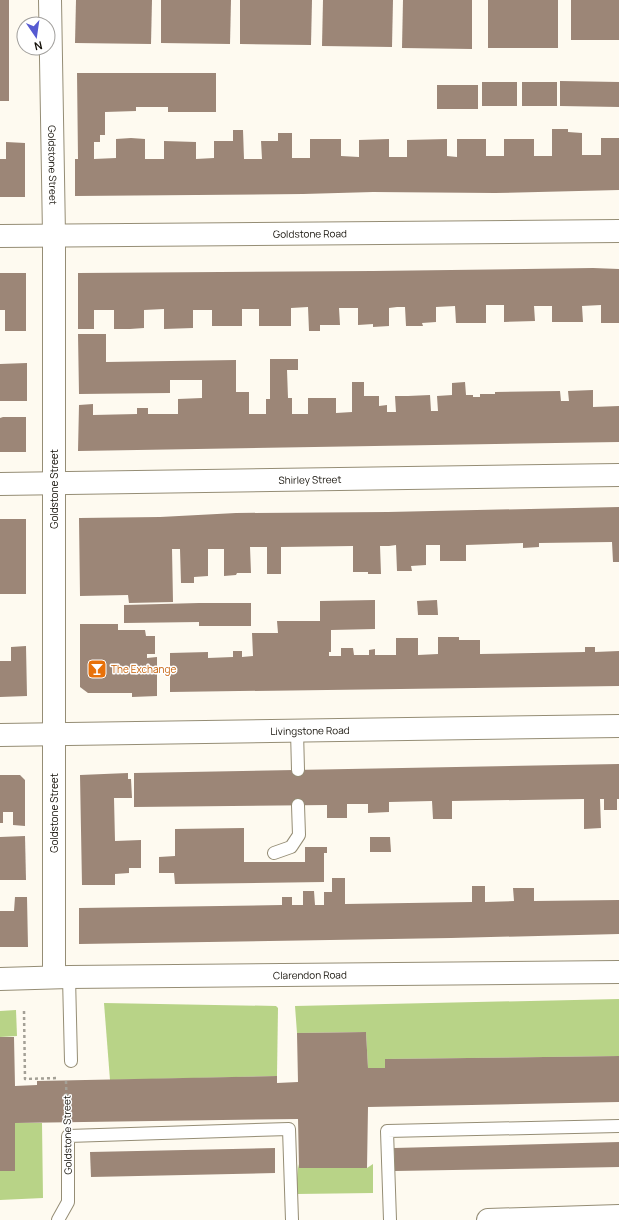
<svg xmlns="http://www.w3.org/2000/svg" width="619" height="1220" font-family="Manrope,sans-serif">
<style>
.green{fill:#b8d387}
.building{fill:#9c8677}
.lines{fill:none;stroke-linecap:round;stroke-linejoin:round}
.lane-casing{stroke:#958d75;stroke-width:14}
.street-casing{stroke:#958d75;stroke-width:24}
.path{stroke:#a4a096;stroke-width:2.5;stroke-dasharray:3 3;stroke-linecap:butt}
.lane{stroke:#fff;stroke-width:12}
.street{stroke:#fff;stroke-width:22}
.labels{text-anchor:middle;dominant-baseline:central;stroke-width:3;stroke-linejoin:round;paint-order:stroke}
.street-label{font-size:10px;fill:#130f07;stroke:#fff}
.food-label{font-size:10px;fill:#c56008;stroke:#fff;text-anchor:start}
</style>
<rect width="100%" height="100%" fill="#fefaf0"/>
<g class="green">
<polygon points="619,999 619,1056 385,1059 385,1068 368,1068 366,1032 297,1033 295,1006"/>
<polygon points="104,1003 276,1006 278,1008 277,1076 110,1080"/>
<polygon points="16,1010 17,1036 0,1037 0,1011"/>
<polygon points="15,1123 42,1123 43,1198 0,1200 0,1171 15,1170"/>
<polygon points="298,1164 299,1168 367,1168 373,1164 373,1193 296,1194"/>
</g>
<g class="building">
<rect x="0" y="0" width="9" height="101"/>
<polygon points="76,0 152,0 151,44 75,43"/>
<polygon points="161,0 231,0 230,44 161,43"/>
<polygon points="240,0 312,0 311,45 240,44"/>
<polygon points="323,0 393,0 392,47 322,46"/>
<polygon points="403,0 472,0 472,49 402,48"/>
<rect x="488" y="0" width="70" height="48"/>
<rect x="571" y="0" width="48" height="40"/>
<polygon points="77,73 216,73 216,112 168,112 168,107 136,107 136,111 105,112 105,135 100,135 100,142 94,142 94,159 116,158 116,139 131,138 145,139 145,159 164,159 164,141 196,142 196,159 214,158 214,141 233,141 233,130 243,130 244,159 262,159 261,141 278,141 278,133 292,133 292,158 310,158 310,139 341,139 341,156 359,157 359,140 389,139 389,157 407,157 407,140 447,139 447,156 457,157 457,139 486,139 486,156 504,156 504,139 534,139 534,156 552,156 552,129 568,129 568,132 582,133 582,155 601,155 601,138 619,138 619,190 495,193 373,192 303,194 75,196 75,159 78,159"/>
<polygon points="560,81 619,82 619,107 560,106"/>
<rect x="482" y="82" width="35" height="24"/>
<rect x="522" y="82" width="35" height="24"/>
<rect x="437" y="85" width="41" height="24"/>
<polygon points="6,142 25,143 25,197 0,197 0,159 6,159"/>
<polygon points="593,268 619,269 619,323 601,323 601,305 582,306 583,322 552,322 552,306 534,306 535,321 504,322 504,305 486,305 486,323 456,323 455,306 436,307 436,322 422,323 423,326 406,326 405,307 397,307 389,308 389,326 373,327 373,324 358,325 358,308 339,308 340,325 320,325 320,331 309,331 308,307 291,308 291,326 259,326 259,309 242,309 242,326 212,326 212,310 193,310 193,328 164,329 164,309 144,310 144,328 130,329 114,329 114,310 94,310 94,329 78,329 78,273 373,271"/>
<polygon points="0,273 26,273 26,331 5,331 5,310 0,310"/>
<polygon points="78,334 106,334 106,362 236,360 236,392 249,392 249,414 266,414 266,399 270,399 270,359 298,359 298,370 287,370 288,398 292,398 292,414 308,414 308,398 336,398 336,413 352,412 352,382 364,382 364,396 379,396 379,406 387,405 387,412 396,412 395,396 408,396 430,395 431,411 438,411 437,396 452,395 452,383 465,382 466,395 473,395 473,397 480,397 480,394 495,394 495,392 560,391 561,401 569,401 568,391 593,390 593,407 619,406 619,442 78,451 79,405 93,404 93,415 137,414 137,408 148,408 148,414 178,414 178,399 202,398 202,380 170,380 170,393 79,394"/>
<polygon points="27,363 27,401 0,401 0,364"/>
<polygon points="3,417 26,417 26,452 0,452 0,418"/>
<polygon points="619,507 619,562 613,562 612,542 539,543 539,547 523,548 523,543 466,545 466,561 440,561 440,545 426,545 426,565 411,566 412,571 397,571 396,545 389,546 380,546 381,574 368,574 368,572 353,572 353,546 281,547 281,574 267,574 267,547 250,547 251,573 237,573 236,575 224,576 224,549 208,549 208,576 194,577 194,583 181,583 180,549 172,549 173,602 129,603 128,595 80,596 79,518 160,517 236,513 388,512"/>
<rect x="0" y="519" width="26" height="75"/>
<polygon points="375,600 375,629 331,630 331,652 329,652 329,656 341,656 341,648 353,648 354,655 369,655 369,650 375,649 375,655 396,655 396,638 418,638 418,655 438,654 438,637 459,637 459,640 480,640 480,654 585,652 585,647 595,647 595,652 619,651 619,686 170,692 170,653 208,652 208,658 233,657 233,651 242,651 242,657 253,656 252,633 278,633 277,621 320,621 320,601"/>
<polygon points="437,600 438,615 418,615 417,601"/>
<polygon points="199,603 251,603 251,626 199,626 199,622 124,623 124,605"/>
<polygon points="80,624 118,624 118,630 145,630 146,636 155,636 155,654 147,654 147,658 157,657 157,696 132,697 132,693 88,693 80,687"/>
<polygon points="26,646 27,696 0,697 0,661 11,661 11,647"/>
<polygon points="619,764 619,799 617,799 617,810 604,810 604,799 600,799 601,828 584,829 584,799 452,801 452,819 433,819 432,801 389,802 389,812 368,813 368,804 347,804 347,818 327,818 327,805 134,807 134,773"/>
<polygon points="128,773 128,779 131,779 132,798 114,798 115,841 141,840 141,868 129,868 129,873 115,874 115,885 82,885 80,775"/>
<polygon points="0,775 20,775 25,780 25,826 13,825 13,812 3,812 3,823 0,823"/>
<polygon points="244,828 244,862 305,862 305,847 327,847 327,853 324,853 324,882 175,884 174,873 159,873 159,857 175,856 175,829"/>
<polygon points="25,836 26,880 0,880 0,837"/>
<polygon points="370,837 390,837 391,852 370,852"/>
<polygon points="332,878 345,878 345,904 472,902 472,886 485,886 485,902 514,901 513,888 534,888 534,901 619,900 619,934 451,938 79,944 79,908 282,905 282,897 292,897 292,905 303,905 303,891 314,891 315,905 324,905 324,892 332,892"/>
<polygon points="15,897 27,897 28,947 0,947 0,911 14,911"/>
<polygon points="366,1032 368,1068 385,1068 385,1059 619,1056 619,1102 368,1107 367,1168 299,1168 298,1119 15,1123 15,1171 0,1171 0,1037 14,1037 15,1086 37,1085 37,1081 277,1076 277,1083 298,1082 297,1033"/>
<polygon points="619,1142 619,1167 395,1171 394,1148"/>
<polygon points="275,1148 275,1173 91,1177 90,1152"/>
</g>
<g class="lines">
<defs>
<g id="lane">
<polyline points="297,731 298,770"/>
<polyline points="274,853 291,847 299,835 298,805"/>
<polyline points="69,977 71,1061"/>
<polyline points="58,1220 68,1202 68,1136 289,1129 292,1220"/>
<polyline points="390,1220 387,1131 619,1126"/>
</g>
<g id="street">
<path id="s1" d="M50,0L54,235V977"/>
<path id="s2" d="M0,236L619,231"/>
<path id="s3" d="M0,484L619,475"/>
<path id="s4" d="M0,735L619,726"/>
<path id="s5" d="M0,979L69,977L619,972"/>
<polyline points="488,1220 619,1216"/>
</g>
</defs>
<use href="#lane" class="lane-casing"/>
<use href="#street" class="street-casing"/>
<g class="path">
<polyline points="24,1011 25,1079 57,1078"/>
<polyline points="66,1081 67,1114"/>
</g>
<use href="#lane" class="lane"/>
<use href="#street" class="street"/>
</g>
<defs>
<symbol id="bar-square" viewBox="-11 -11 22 22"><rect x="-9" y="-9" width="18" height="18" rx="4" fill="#e8710a" stroke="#fff"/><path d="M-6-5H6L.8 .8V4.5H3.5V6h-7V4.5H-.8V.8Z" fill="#fff"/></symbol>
</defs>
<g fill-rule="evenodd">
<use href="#bar-square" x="86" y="658" width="22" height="22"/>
</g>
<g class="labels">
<g class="street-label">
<text stroke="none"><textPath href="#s1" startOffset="165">Goldstone Street</textPath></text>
<text stroke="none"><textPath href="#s2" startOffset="310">Goldstone Road</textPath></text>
<text stroke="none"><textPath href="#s3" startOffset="310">Shirley Street</textPath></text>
<text transform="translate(54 489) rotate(-90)">Goldstone Street</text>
<text stroke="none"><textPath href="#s4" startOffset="310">Livingstone Road</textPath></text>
<text transform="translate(54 813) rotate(-90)">Goldstone Street</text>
<text stroke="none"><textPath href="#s5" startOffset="310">Clarendon Road</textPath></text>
<text transform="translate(67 1135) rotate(-91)">Goldstone Street</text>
</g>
<g class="food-label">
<text x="111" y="669">The Exchange</text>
</g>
</g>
<g transform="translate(36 36) rotate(167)"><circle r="19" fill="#ffffff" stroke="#a19f9c"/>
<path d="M0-3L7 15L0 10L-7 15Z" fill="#565ad1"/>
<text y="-6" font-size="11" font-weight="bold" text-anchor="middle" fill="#130f07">N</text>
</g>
</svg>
